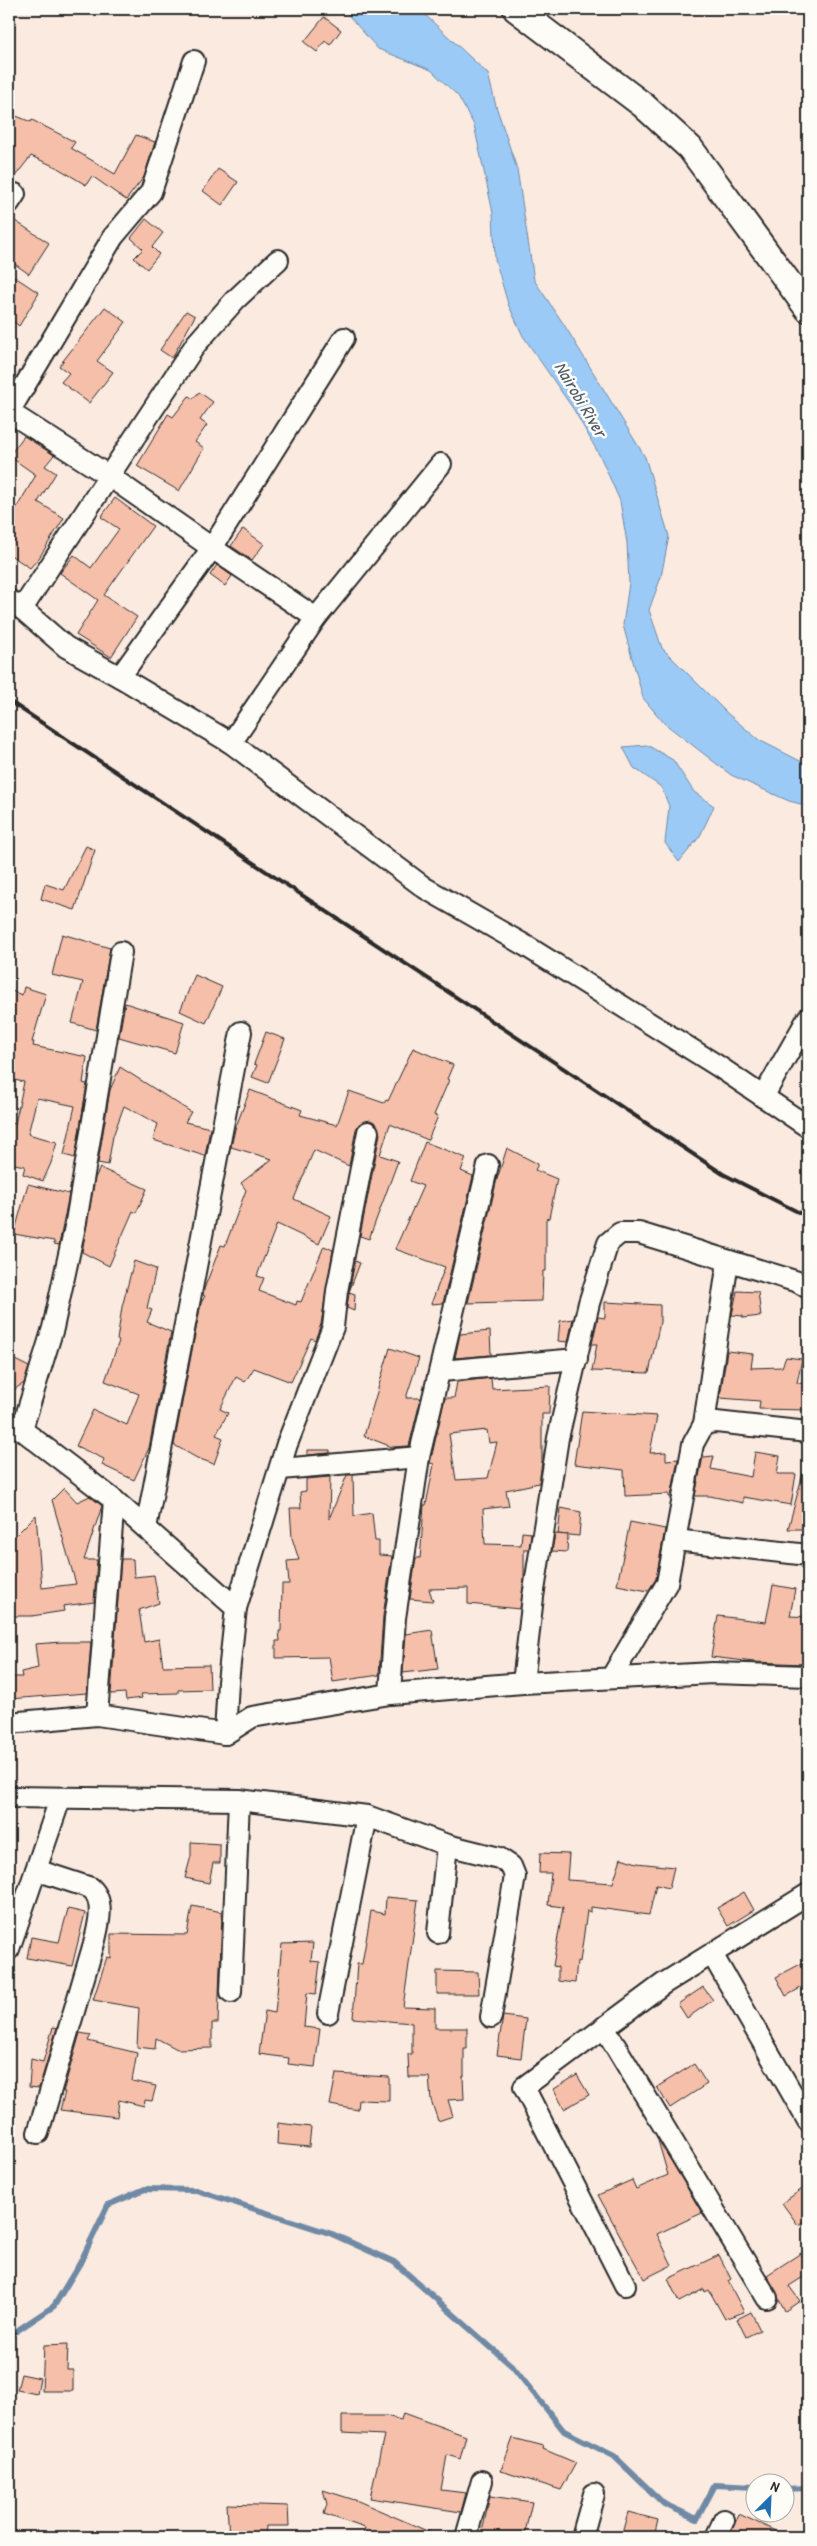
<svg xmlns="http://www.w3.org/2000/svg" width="817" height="2546" font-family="'Patrick Hand',sans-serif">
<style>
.water{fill:#9ccaf7;stroke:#6f8aa5}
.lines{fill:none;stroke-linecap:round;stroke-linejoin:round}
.stream{stroke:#6f8aa5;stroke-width:6}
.building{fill:#f6bfaa;stroke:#2b2b2b;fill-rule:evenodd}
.minor-casing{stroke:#2b2b2b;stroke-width:24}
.tertiary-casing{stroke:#2b2b2b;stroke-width:29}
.minor{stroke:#fdfcf7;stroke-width:20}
.tertiary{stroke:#fdfcf7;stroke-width:25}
.rail{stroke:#2b2b2b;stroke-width:4}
.labels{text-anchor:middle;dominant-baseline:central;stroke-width:5;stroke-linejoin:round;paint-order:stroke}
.water-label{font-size:18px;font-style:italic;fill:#4d5b68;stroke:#fdfcf7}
</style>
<rect width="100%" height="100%" fill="#fbeae0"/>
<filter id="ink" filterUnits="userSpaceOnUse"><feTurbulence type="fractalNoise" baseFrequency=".02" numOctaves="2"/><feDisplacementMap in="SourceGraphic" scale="10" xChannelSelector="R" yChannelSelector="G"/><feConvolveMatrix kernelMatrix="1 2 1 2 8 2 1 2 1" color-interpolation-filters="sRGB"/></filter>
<g filter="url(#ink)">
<g class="water">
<polygon points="343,9 419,9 488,74 496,106 517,169 534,280 563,323 645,457 669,536 661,577 649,610 662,648 728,714 759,740 808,765 808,806 789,801 731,775 664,723 643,698 623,625 629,583 627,543 620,501 601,458 574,410 523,336 508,304 495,259 493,213 474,125 458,96 431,70 378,49"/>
<polygon points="647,745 673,760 694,792 714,806 700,836 679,862 665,843 669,806 661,787 634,768 623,747"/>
</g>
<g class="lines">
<g class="stream">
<polyline points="9,2336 54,2306 80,2263 108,2205 145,2189 196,2190 332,2234 394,2262 512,2366 564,2431 614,2456 664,2504 697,2519 715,2485 754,2487"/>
<polyline points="784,2489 808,2488"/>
</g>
</g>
<g class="building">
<polygon points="324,17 341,30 330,45 325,41 317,52 304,42"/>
<polygon points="9,113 31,122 32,120 75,142 71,148 115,174 136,135 155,142 144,177 126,200 92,176 86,185 56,167 31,156 9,184"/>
<polygon points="218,169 238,182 222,205 203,191"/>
<polygon points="9,217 49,243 29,274 9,260"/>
<polygon points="146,219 163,233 152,247 159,254 147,269 134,258 143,249 131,238"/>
<polygon points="9,273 39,293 19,326 9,318"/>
<polygon points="105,307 126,322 97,361 113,372 89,403 61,382 69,373 59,366"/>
<polygon points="186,311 195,316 172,358 160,350"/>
<polygon points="199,392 213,402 200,420 207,425 195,442 204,448 179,491 137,466 168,414 173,417 189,396 193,399"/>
<polygon points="24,436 54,455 45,466 56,473 38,502 64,518 39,558 30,568 9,554 9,508 14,512 36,475 9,456"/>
<polygon points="115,498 153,526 104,595 137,617 111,657 76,635 98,600 60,573 74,555 91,568 119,529 101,517"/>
<polygon points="243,529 264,544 252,560 231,546"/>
<polygon points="217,565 232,576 225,586 210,575"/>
<polygon points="86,846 95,850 75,910 41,899 45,884 64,890"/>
<polygon points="62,934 110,948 96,1030 72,1023 83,982 52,975"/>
<polygon points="195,975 222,987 206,1023 180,1011"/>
<polygon points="24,987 46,994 32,1042 34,1042 33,1046 87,1057 83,1083 87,1084 75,1158 64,1155 75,1106 37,1098 28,1134 57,1142 51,1163 43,1181 23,1174 25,1166 9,1163 9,1122 15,1124 24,1082 9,1079 9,990 22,995"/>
<polygon points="125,1003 184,1022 175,1053 119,1037"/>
<polygon points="266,1032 285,1039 268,1083 252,1077 257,1065 254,1064"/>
<polygon points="413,1048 453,1065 447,1079 449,1080 434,1115 438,1116 428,1140 390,1124 380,1155 398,1161 369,1239 360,1236 380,1134 376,1123 370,1120 359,1124 356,1129 349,1166 314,1150 294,1199 331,1216 319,1244 277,1224 257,1276 264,1278 259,1291 296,1305 297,1301 301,1302 324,1246 333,1250 321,1324 315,1340 311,1338 291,1382 254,1368 245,1382 236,1377 220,1409 228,1413 216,1435 223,1438 214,1464 197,1458 174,1445 201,1303 205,1296 203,1295 204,1289 221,1245 225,1246 246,1190 241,1183 272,1159 231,1147 235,1129 250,1090 302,1110 300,1115 337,1125 349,1091 384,1103 386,1100 388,1101"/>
<polygon points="120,1067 191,1112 185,1122 210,1128 205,1156 153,1140 158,1124 124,1106 113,1136 108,1165 98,1163 110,1090"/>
<polygon points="425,1142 466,1158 461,1171 473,1176 443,1303 431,1304 445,1267 395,1249 423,1186 410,1181"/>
<polygon points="507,1148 538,1164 535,1170 557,1179 549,1218 546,1219 546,1271 543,1271 542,1301 468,1303 497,1179"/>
<polygon points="100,1168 147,1189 136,1213 133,1211 109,1266 82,1252 95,1178"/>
<polygon points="28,1184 69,1194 59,1245 54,1244 54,1241 14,1234"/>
<polygon points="134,1261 156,1269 147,1308 152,1310 147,1322 171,1332 149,1448 134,1480 102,1465 104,1459 76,1446 93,1410 127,1425 139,1394 105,1381 119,1341 117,1340 122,1307"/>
<polygon points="355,1261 360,1263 349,1292 355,1294 354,1311 347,1308 349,1293"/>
<polygon points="737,1291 758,1292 761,1316 743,1318 743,1316 732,1315"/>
<polygon points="605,1302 660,1305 660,1322 649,1373 592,1371 597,1344 592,1344 598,1317 605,1318"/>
<polygon points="573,1319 568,1342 558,1341 560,1321"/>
<polygon points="490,1331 491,1355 455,1358 460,1334"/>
<polygon points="390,1348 419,1358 406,1398 421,1398 409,1446 392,1447 364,1436"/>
<polygon points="727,1351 753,1354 751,1368 782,1367 786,1357 802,1359 797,1383 808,1384 808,1410 759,1409 760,1401 720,1398"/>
<polygon points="9,1357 29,1367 24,1383 9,1393"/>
<path d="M491,1378L492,1389L550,1386L549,1414H542V1462L539,1483L506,1490L509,1506L483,1509L485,1544L521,1545L522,1532L531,1533L529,1549H524V1580L520,1609L468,1604V1588L429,1589L433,1601L410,1599L416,1558H420L421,1547L424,1505H426L434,1464L430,1463L431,1459L445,1398H454L457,1382ZM487,1430L489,1443L497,1442L488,1478L456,1480L449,1434Z"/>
<polygon points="582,1411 657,1416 650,1453 666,1452 666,1460 678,1459 671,1497 669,1497 669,1494 625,1496 624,1470 574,1464"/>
<polygon points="307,1450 330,1450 330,1453 307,1455"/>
<polygon points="755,1452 780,1456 777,1474 796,1474 791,1505 743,1497 743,1503 710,1496 695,1496 703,1457 714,1456 711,1469 751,1477"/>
<polygon points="803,1473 808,1474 808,1529 788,1529"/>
<polygon points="347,1475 353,1475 354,1516 372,1513 375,1541 379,1541 379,1555 392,1556 383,1616 379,1675 333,1682 329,1657 276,1658 276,1641 280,1641 279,1631 281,1631 282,1584 289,1584 287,1561 299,1560 292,1538 290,1508 301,1508 300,1492 306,1491 306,1479 330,1477 329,1519"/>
<polygon points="64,1488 77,1502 90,1496 102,1506 84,1560 97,1560 94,1602 63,1606 64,1611 32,1616 9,1616 9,1542 36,1515 42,1588 76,1584 52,1500"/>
<polygon points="561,1508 581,1512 579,1536 558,1534"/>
<polygon points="630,1522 665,1529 656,1579 648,1591 617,1585"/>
<polygon points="555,1534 568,1535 567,1552 552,1551"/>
<polygon points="121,1559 133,1559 134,1577 154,1575 159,1603 139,1610 144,1642 159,1639 163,1666 209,1665 210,1689 178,1690 178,1693 141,1694 142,1698 126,1700 125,1693 111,1694"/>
<polygon points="773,1585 795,1589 790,1616 808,1617 805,1664 754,1662 711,1657 718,1616 766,1622"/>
<polygon points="432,1630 438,1669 403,1673 406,1634"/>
<polygon points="62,1642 91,1642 87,1693 9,1699 10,1677 22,1677 21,1672 38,1668 35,1644"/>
<polygon points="191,1842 220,1844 220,1863 213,1863 209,1883 185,1878 191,1856"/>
<polygon points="540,1853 569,1854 567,1880 613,1883 621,1858 637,1863 674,1867 669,1888 656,1885 649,1915 591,1907 591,1912 587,1911 580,1962 577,1961 575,1983 558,1981 558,1967 553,1966 563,1907 548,1905 551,1873 539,1873"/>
<polygon points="744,1892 754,1910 728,1926 717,1908"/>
<polygon points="386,1897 418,1900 403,2007 435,2008 435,2028 467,2028 467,2049 464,2049 464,2076 463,2076 464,2099 448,2100 453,2116 438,2121 431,2100 429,2077 409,2077 408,2054 412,2054 412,2023 353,2018 357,1964 362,1964 371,1911 385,1914"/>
<polygon points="192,1906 222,1912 218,2023 212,2023 212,2048 177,2049 156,2038 155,2049 137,2047 139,2008 93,2000 107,1957 111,1958 111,1934 187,1935"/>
<polygon points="68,1909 85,1913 72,1966 27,1958 31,1937 59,1942"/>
<polygon points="313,1943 311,1961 320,1962 316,1994 307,1993 304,2027 320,2029 315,2067 288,2064 289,2058 259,2054 265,2011 275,2013 282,1944"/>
<polygon points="808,1960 808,1984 786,1996 776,1977"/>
<polygon points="437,1971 478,1972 479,1994 437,1994"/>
<polygon points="703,1987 713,2000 687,2018 678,2004"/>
<polygon points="503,2016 526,2019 521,2058 497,2055"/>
<polygon points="53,2027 57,2028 39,2088 29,2087 31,2059 43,2062"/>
<polygon points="80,2033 91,2035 88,2041 137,2053 132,2081 156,2086 152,2101 145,2100 144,2106 119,2100 117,2117 60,2110 65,2092 63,2092"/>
<polygon points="694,2064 707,2084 670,2108 657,2087"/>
<polygon points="336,2074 389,2077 389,2101 359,2100 358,2110 330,2105"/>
<polygon points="577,2075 589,2095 564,2109 554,2089"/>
<polygon points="278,2123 311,2127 309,2147 277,2144"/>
<polygon points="657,2137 702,2213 657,2234 672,2265 644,2279 598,2195 632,2180 636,2189 668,2175"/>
<polygon points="808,2185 808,2218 798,2225 782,2203"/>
<polygon points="801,2253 808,2264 808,2274 789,2286 800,2301 785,2311 767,2275"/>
<polygon points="719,2255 731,2279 728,2281 744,2312 725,2319 709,2290 705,2292 704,2289 679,2302 668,2279"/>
<polygon points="751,2312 760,2330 746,2337 737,2319"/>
<polygon points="68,2344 67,2370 73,2370 73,2391 42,2391 44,2345"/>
<polygon points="21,2374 40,2378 37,2394 17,2390"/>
<polygon points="403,2413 466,2436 460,2459 447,2455 441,2490 466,2493 461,2512 370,2498 384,2435 342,2433 342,2416 386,2416 401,2420"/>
<polygon points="513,2438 544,2446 543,2449 576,2463 561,2490 501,2471"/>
<polygon points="323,2490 358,2501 441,2537 362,2537 365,2528 324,2514 327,2504"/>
<polygon points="490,2496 532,2502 524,2537 481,2537"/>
<polygon points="227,2504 288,2506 289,2526 266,2526 265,2537 229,2537"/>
<polygon points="628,2512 658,2520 654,2537 621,2537"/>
<polygon points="739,2514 788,2537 729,2537"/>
</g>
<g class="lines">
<defs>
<g id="minor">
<polyline points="9,203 15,194"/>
<polyline points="9,412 113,237 151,192 194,61"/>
<polyline points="9,412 109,476 22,609 9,600"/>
<polyline points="22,609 66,647 120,677 212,548 109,476 196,344 235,300 278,260"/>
<polyline points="316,618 212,548 344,338"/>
<polyline points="120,677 231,743 316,618 441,464"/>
<polyline points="231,743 425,888 526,946 718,1066 808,1127"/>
<polyline points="763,1097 808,1018"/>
<polyline points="441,1371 577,1359"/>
<polyline points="9,1420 114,1500 236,1608 228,1682 225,1734"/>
<polyline points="704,1424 728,1261"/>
<polyline points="22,1429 53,1328 76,1222 121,952"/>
<polyline points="281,1469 419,1457"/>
<polyline points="146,1528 241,1032"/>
<polyline points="675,1540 808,1555"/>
<polyline points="236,1608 287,1444 333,1327 337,1291 368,1132"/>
<polyline points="611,1678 667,1583 693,1444 704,1424 716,1422 808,1432"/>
<polyline points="523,1683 533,1597 558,1438 589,1303 608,1243 620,1233 639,1233 798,1282 808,1288"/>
<polyline points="390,1694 395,1618 419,1457 488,1165"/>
<polyline points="97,1715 114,1500"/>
<polyline points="9,1723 97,1715 225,1734 252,1717 390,1694 523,1683 713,1673 808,1676"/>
<polyline points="9,1797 239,1800 367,1816 447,1845 499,1858 511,1866 515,1876 491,2017"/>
<path d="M36,1870L91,1888C105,1901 99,1923 95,1940L38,2133"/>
<polyline points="438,1933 447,1845"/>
<polyline points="9,1949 60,1799"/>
<polyline points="712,1954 808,2121"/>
<polyline points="231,1992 239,1800"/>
<polyline points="328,2013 367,1816"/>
<polyline points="604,2027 767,2298"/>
<polyline points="625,2285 524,2087 663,1984 808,1894"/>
<polyline points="466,2537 482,2481"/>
<polyline points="582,2537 594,2494"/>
<polyline points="716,2537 724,2520"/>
</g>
<polyline id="tertiary" points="516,9 643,105 690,148 808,309"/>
</defs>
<use href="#minor" class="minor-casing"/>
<use href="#tertiary" class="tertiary-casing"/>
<use href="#minor" class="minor"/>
<use href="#tertiary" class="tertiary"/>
<polyline class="rail" points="9,701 723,1174 808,1217"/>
</g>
</g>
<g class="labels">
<g class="water-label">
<text transform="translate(581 399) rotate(59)">Nairobi River</text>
</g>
</g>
<rect width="817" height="2546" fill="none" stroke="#fdfcf7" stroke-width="30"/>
<rect x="15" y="15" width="787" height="2516" fill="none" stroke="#2b2b2b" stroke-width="2" filter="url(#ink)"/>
<g transform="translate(770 2498) rotate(24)"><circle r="24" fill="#fdfcf7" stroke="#a9a8a5"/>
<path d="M0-4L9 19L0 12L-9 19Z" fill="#1f6fb2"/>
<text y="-8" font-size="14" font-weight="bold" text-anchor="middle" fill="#2b2b2b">N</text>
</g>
</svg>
